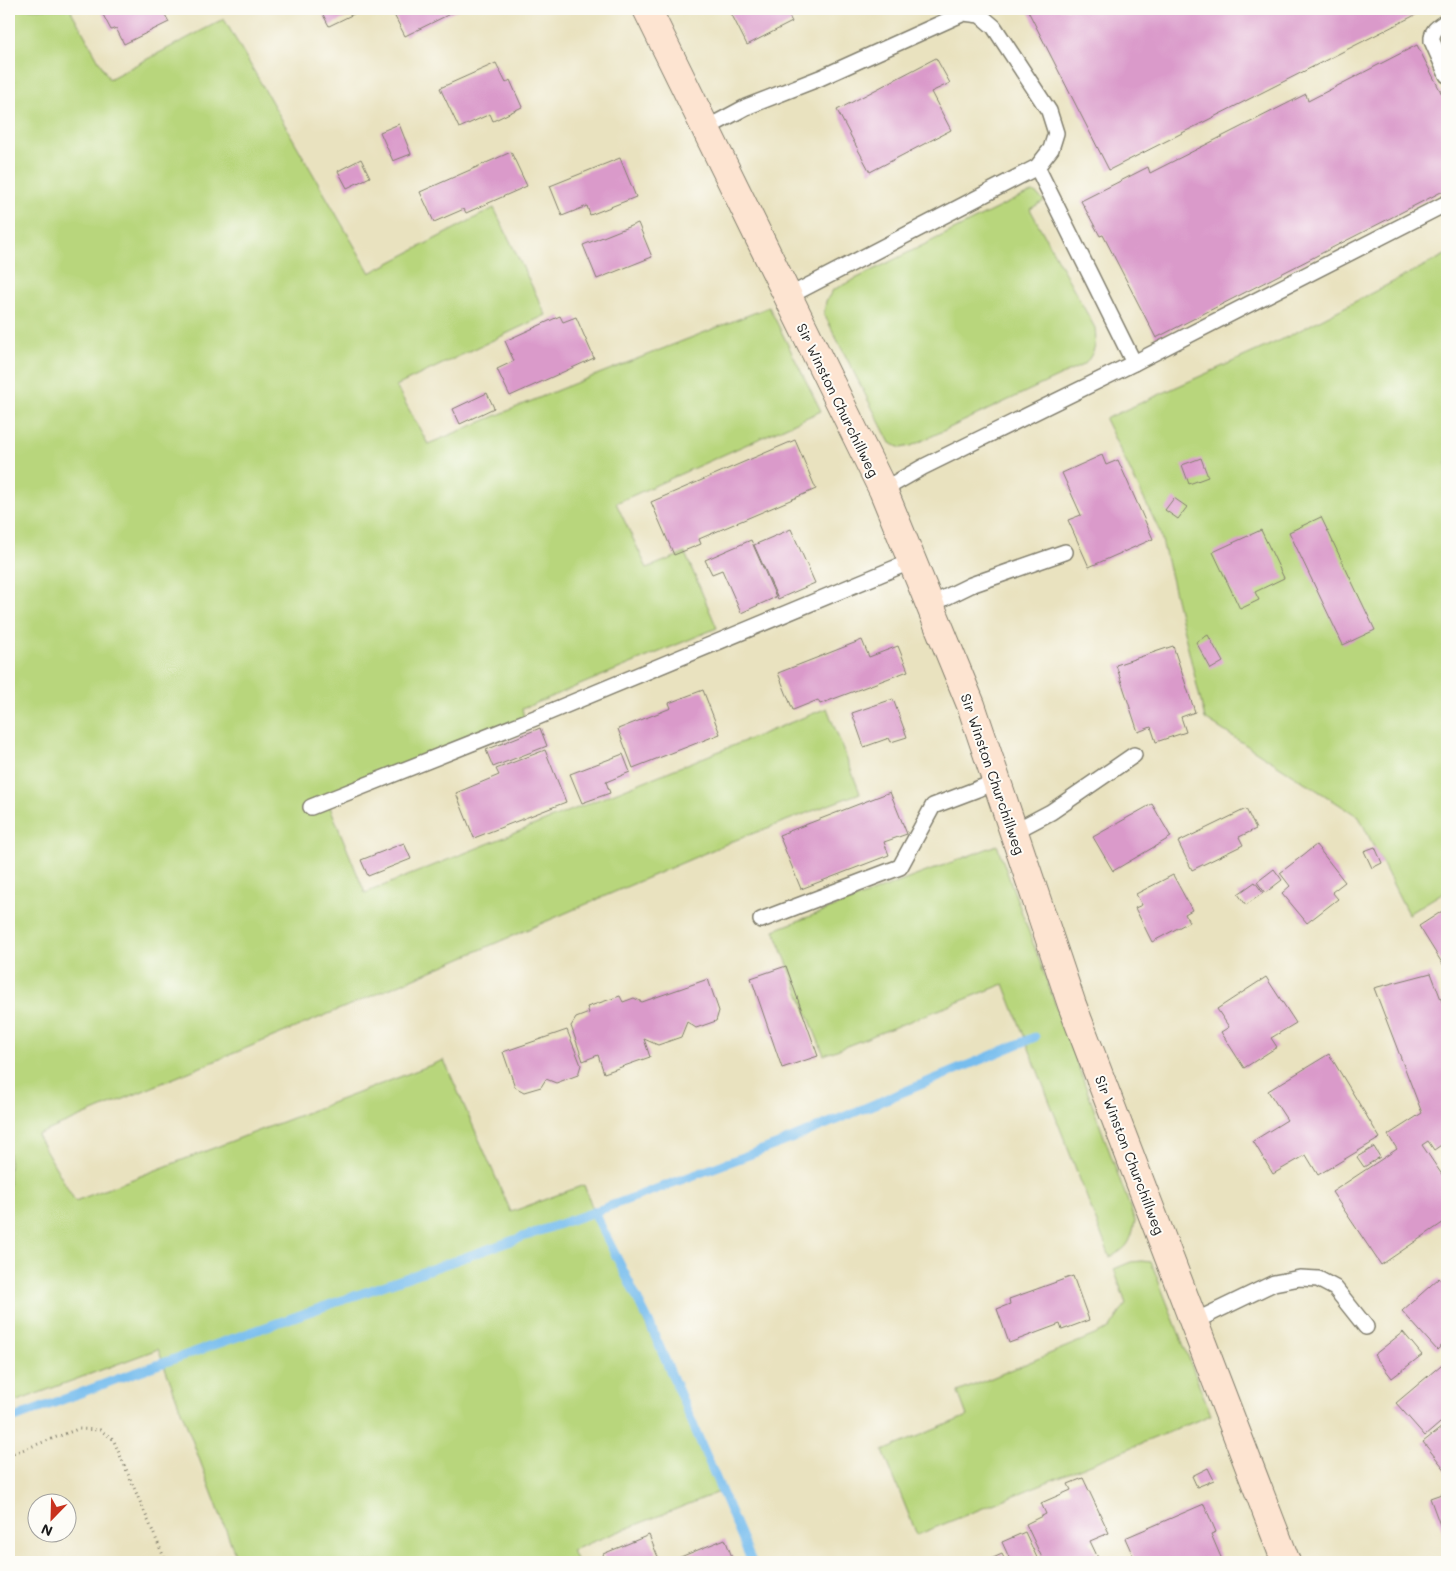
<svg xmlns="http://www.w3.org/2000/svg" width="1456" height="1571" font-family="Mali,sans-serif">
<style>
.green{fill:#b8d67c;stroke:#6a794c}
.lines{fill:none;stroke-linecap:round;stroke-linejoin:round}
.stream{stroke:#77bdee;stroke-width:9}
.building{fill:#da9aca}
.lane-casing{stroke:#827f6e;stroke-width:18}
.secondary-casing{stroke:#827f6e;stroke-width:30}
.path{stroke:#827f6e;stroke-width:3;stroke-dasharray:1 4;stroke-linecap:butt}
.lane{stroke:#fff;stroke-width:15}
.secondary{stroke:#fde4d1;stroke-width:28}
.labels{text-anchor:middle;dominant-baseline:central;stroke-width:4;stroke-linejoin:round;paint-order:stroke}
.street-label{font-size:14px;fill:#1c1c1c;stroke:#fdfcf7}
</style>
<rect width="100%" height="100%" fill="#fdfcf7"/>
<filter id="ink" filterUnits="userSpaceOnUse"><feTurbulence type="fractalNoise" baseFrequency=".02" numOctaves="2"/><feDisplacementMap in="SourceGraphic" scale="10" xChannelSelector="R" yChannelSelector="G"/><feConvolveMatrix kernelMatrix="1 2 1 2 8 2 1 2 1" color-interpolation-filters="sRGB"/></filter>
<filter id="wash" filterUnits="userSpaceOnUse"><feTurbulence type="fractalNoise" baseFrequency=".0096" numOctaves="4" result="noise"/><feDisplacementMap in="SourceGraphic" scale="20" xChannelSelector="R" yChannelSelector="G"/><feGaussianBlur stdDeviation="1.12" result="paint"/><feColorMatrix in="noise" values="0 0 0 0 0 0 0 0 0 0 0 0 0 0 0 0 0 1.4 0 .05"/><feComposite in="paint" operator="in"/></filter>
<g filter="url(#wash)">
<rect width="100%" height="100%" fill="#e9e2bf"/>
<g class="green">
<polygon points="9,9 70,9 109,79 224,19 370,273 494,208 546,315 396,386 428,444 558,390 769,307 821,411 616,503 647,568 685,553 717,628 522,709 524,717 328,802 365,893 827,708 860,793 733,841 403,983 37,1135 75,1201 444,1060 511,1212 584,1185 594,1212 722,1491 572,1550 577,1562 238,1562 158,1349 9,1404"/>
<path d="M1033,192L1039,196L1044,201L1030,209L1095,328C1097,343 1095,352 1085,364L911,446L901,448L890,443L824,314L826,301L833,290L1020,197Z"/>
<polygon points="1447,254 1447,890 1408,914 1359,817 1205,719 1160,532 1105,419 1281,340"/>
<path d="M997,845L1135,1221C1131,1241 1129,1248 1110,1257L1004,984L824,1055L774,930Z"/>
<polygon points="1141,1261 1151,1262 1211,1415 917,1535 883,1451 967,1416 958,1392 1109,1329 1126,1304 1114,1269 1131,1262"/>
</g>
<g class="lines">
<g class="stream">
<polyline points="594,1212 649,1322 752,1562"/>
<polyline points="9,1420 120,1378 594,1212 781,1143 1035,1037"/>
</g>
</g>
<g id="blocks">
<g class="building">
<polygon points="100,9 162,9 169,22 124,44 116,28 111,30"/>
<polygon points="320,9 364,9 329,26"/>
<polygon points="391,9 460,9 405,36"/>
<polygon points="729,9 798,9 788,14 792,22 747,45"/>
<polygon points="1027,9 1427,9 1109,170"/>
<polygon points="1417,45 1447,104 1447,189 1156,338 1103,235 1100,236 1081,201 1148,167 1150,173 1306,94 1308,101"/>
<polygon points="936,58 950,83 931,92 951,130 870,172 837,110"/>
<polygon points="496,63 506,83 510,80 522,107 493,121 490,114 459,128 440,88"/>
<polygon points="399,124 411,154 393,161 380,132"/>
<polygon points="511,152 527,186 466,213 464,209 434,222 420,192"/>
<polygon points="620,158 636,197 590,215 587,206 562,216 550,186"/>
<polygon points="361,159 370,177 347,188 338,171"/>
<polygon points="638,223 652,257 597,279 583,245"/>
<polygon points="560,316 563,322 576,317 594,358 510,396 497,369 514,361 505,341"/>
<polygon points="487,393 494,408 460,424 453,409"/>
<polygon points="795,440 816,489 699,539 701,544 674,555 651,502"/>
<polygon points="1102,455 1106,465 1118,460 1153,539 1089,567 1068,520 1081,515 1062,473"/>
<polygon points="1201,458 1208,477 1189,484 1182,465"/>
<polygon points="1174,498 1187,507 1178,519 1165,510"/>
<polygon points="1321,517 1375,630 1343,645 1289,532"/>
<polygon points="791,529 815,583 778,599 754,545"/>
<polygon points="1261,530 1284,578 1255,592 1259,600 1240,609 1213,552"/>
<polygon points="751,540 776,597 741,613 722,570 712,574 705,560"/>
<polygon points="1208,635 1223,662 1211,669 1196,642"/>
<polygon points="862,640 869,657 898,646 908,671 820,704 818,700 793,710 778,673"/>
<polygon points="1173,646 1195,712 1181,717 1186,732 1156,742 1151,727 1138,732 1116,665"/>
<polygon points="703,690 720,734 633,768 618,729 671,708 669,703"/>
<polygon points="893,699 907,737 891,742 889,738 864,747 852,713"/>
<polygon points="540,728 547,746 493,767 486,750"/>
<polygon points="545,750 566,802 474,838 456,793 499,775 496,769"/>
<polygon points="623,754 630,772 606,782 610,793 582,803 570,774"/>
<polygon points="890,792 907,834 884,842 889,855 801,889 779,835"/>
<polygon points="1152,804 1171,837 1113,871 1093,837"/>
<polygon points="1246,809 1256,829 1239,837 1243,845 1192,870 1178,842"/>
<polygon points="404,843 411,859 368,876 361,860"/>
<polygon points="1316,845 1345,882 1332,892 1338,899 1307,923 1282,893 1290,886 1280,873"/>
<polygon points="1375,847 1382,863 1372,868 1364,851"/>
<polygon points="1274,869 1282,880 1265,893 1257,882"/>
<polygon points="1173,875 1192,910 1185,914 1189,922 1152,942 1135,908 1142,905 1136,894"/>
<polygon points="1255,882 1263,893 1246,905 1238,894"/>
<polygon points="1447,908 1447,971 1419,926"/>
<polygon points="786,966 818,1056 782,1068 751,978"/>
<polygon points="1431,973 1447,1015 1447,1141 1434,1150 1428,1141 1422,1145 1447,1182 1447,1220 1381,1265 1332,1192 1397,1149 1388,1135 1422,1113 1374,988"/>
<polygon points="1266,977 1296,1023 1271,1038 1277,1047 1244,1068 1221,1032 1229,1027 1217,1009"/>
<polygon points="708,979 719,1011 716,1021 696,1028 687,1022 681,1037 658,1045 644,1039 650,1057 604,1073 598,1055 583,1061 571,1026 576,1018 589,1013 587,1007 620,996 623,1002 634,998 642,1002"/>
<polygon points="567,1030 581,1065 578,1075 556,1083 546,1079 541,1087 524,1092 515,1087 503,1052"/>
<polygon points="1329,1054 1380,1138 1318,1175 1306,1155 1273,1174 1253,1141 1287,1120 1268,1091"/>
<polygon points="1374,1147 1380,1157 1364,1167 1357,1157"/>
<polygon points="1073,1276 1089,1320 1062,1330 1060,1324 1009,1343 997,1309 1010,1304 1009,1299"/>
<polygon points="1439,1278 1447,1288 1447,1341 1437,1350 1402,1311"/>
<polygon points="1403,1332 1422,1355 1392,1378 1374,1355"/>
<polygon points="1447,1360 1447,1417 1425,1436 1396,1403"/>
<polygon points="1447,1423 1447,1472 1423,1442"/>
<polygon points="1208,1468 1214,1480 1197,1487 1192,1476"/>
<polygon points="1083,1478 1109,1533 1090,1541 1100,1562 1044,1562 1026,1524 1046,1514 1041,1503 1071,1490 1068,1484"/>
<polygon points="1447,1492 1447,1544 1430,1498"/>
<polygon points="1204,1504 1216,1532 1211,1534 1223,1562 1125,1562 1134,1558 1125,1538"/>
<polygon points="1025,1532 1039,1562 1011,1562 1002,1542"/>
<polygon points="649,1535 660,1562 606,1562 603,1554"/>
<polygon points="725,1539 734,1562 680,1562 678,1558"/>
<polygon points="1002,1554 1006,1562 984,1562"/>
</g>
</g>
</g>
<g filter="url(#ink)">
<use href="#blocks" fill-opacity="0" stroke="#827f6e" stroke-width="1"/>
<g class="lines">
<defs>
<g id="lane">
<path d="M1447,21C1438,27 1431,30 1432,41L1447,75"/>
<polyline points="705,129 746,107 820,78 964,13 980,15 994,27 1049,111 1056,133 1051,149 1037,167 787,297"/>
<polyline points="1037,167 1134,363"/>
<polyline points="883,490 923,467 1134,363 1447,203"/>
<polyline points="930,605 971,585 1065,552"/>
<polyline points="311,807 535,718 912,561"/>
<polyline points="1013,832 1051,812 1134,755"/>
<polyline points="761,920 900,867 933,806 996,782"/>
<polyline points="1193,1322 1274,1283 1300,1278 1318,1279 1335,1288 1366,1327"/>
</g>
<polyline id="secondary" points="647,9 883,490 971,705 1072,1005 1286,1562"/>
</defs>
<use href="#lane" class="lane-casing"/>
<use href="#secondary" class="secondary-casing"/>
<polyline class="path" points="9,1455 78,1429 100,1430 113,1439 166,1562"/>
<use href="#lane" class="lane"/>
<use href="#secondary" class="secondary"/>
</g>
</g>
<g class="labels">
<g class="street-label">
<text transform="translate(838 400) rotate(64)">Sir Winston Churchillweg</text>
<text transform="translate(993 774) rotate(71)">Sir Winston Churchillweg</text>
<text transform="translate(1130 1155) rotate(69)">Sir Winston Churchillweg</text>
</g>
</g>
<rect width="1456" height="1571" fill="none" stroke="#fdfcf7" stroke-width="30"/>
<g transform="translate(52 1518) rotate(203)"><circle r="24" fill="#fdfcf7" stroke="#a3a29f"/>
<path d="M0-4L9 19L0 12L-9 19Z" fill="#c8321e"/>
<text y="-8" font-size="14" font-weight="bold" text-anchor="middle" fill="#1c1c1c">N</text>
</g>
</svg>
